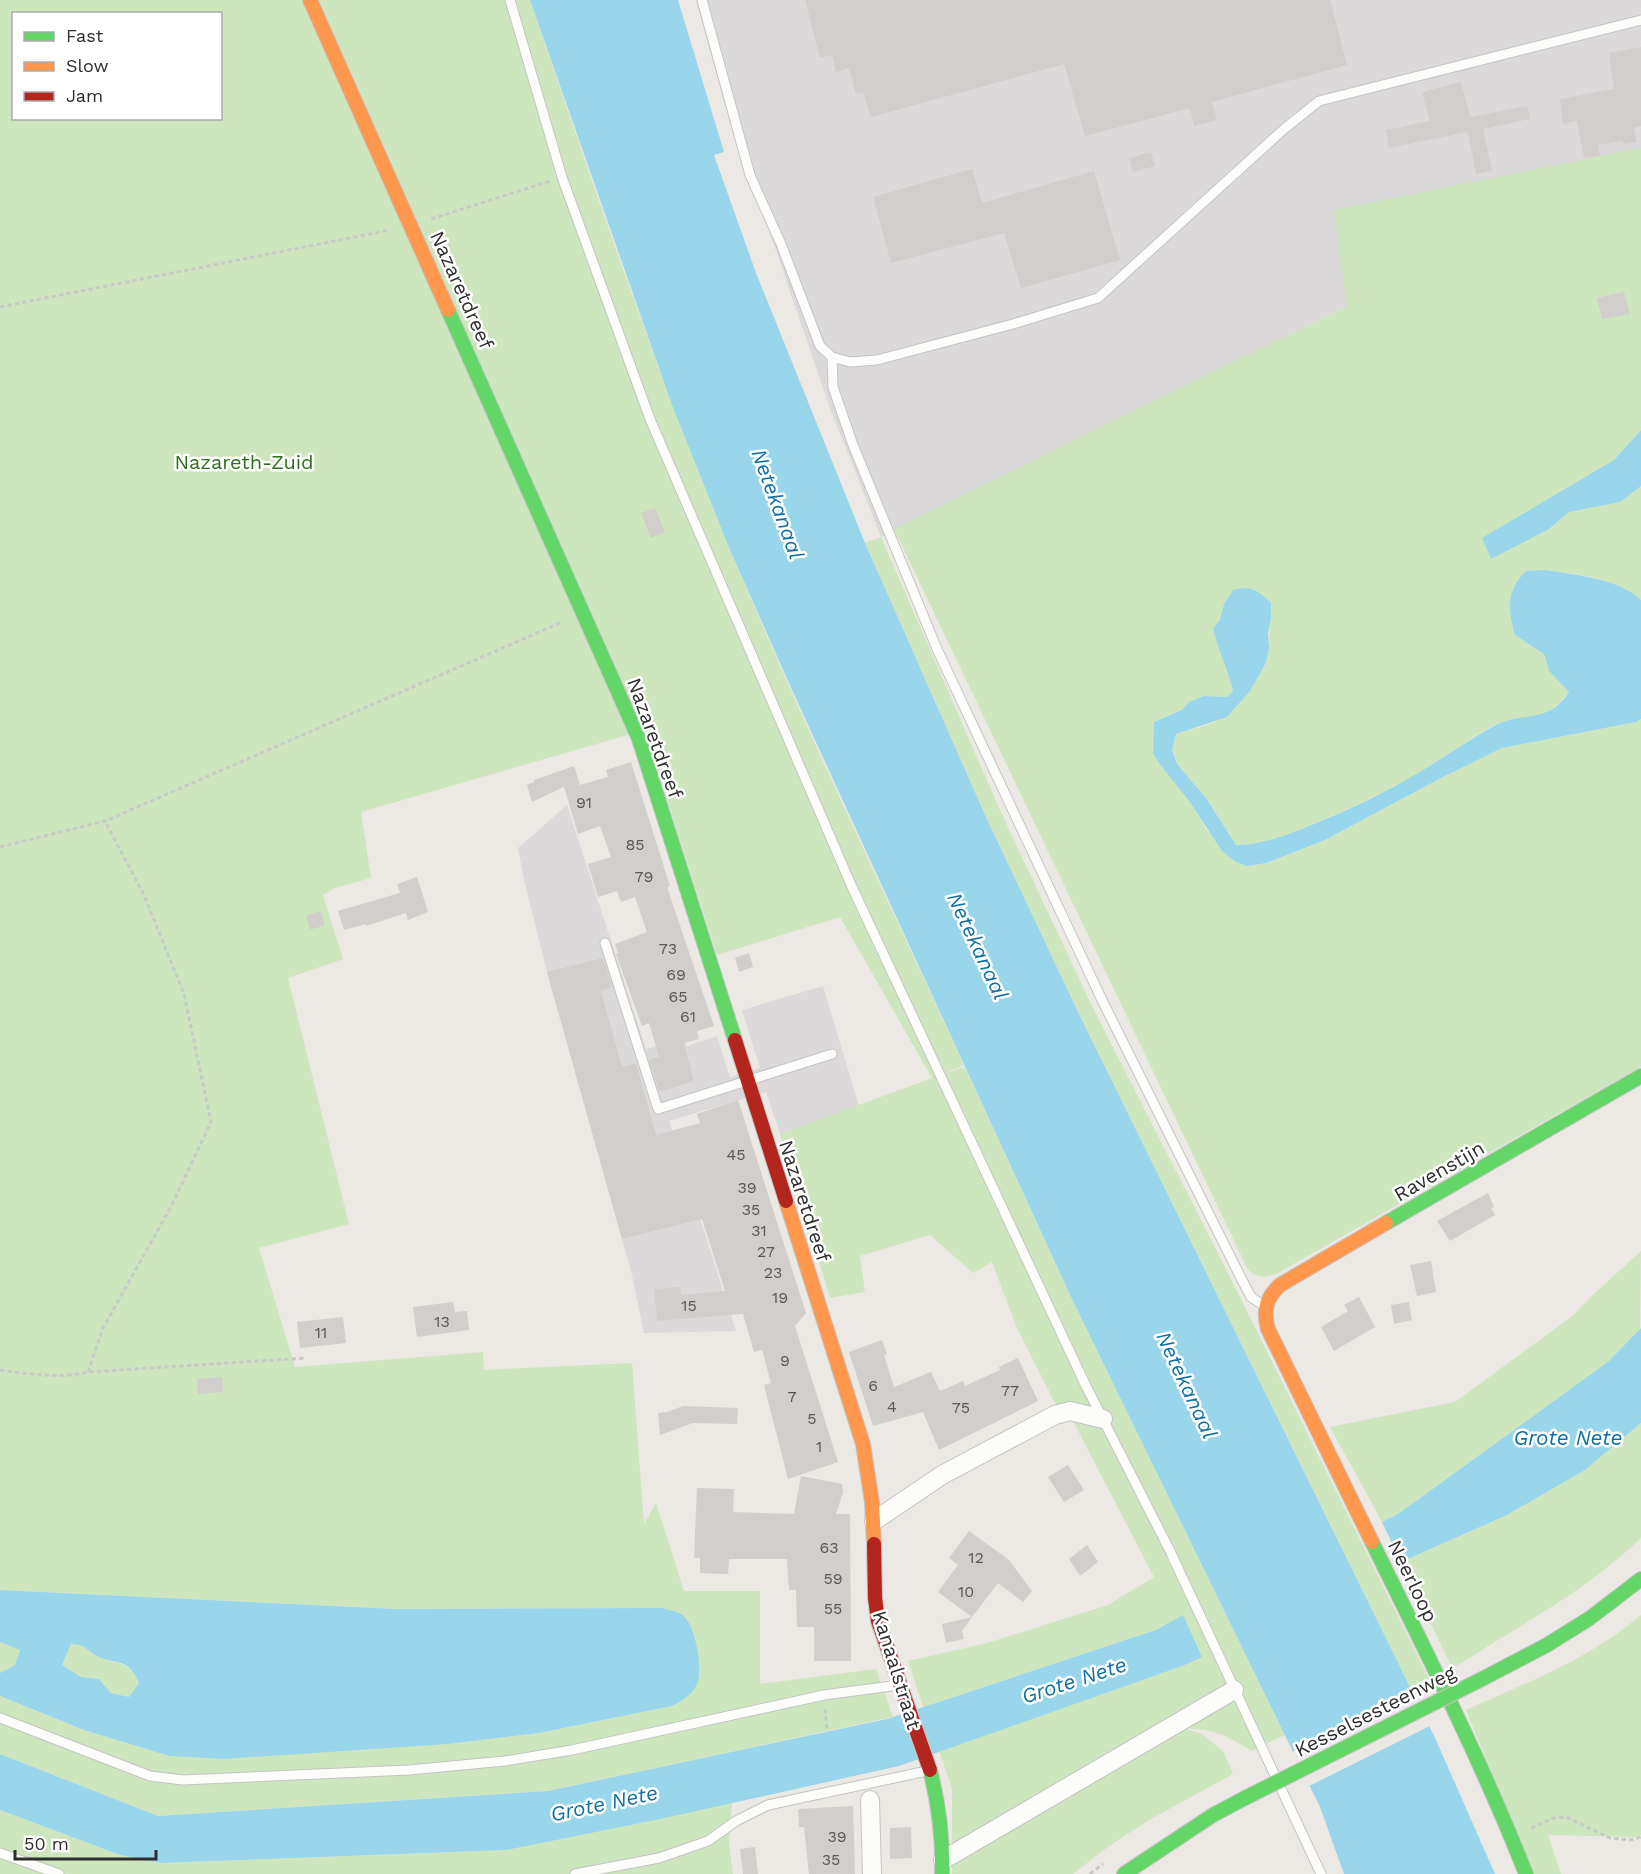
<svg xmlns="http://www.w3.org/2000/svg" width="1641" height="1874" font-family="'Work Sans',sans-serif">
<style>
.industrial{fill:#dcd9db}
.green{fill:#cee6be;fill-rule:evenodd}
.water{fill:#99d6ec;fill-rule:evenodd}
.pier{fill:#ece8e4}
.building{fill:#d1cecb}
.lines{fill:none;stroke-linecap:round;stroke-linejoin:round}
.lane-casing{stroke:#c5c4c5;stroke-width:11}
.street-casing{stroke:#c5c4c5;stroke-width:20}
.fast-casing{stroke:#c5c4c5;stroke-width:16}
.slow-casing{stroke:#c5c4c5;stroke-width:16}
.jam-casing{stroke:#c5c4c5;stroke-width:16}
.path{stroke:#c9c9c8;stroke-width:3;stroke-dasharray:4.5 3;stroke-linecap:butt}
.lane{stroke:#fcfcfb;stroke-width:9}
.street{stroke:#fcfcfb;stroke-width:18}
.fast{stroke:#63d668;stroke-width:14}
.slow{stroke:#ff974d;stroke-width:14}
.jam{stroke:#b3261e;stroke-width:14}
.fast-bridge-casing{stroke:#c6c5c4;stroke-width:16;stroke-linecap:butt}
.fast-bridge{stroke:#63d668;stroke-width:14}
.labels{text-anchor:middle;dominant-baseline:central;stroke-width:5;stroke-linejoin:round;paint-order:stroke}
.number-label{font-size:16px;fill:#585857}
.street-label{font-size:20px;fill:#2e2e2e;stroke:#fff}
.park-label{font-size:20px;fill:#2c6e1b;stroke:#fff}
.water-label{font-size:21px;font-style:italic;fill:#0d6fa3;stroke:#fff}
</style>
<rect width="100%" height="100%" fill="#ece8e4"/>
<g class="industrial">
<polygon points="696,0 1641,0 1641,148 1347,306 881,537 831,411 722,94"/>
<polygon points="567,805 646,1049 683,1038 687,1046 717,1036 730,1077 760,1068 742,1010 823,986 859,1106 780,1134 766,1092 669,1121 736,1331 644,1333 631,1271 547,972 524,880 518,848"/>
</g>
<g class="green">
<path d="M0,0H530C593,184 655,369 730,549C802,723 885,893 964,1065L943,1074L965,1067L1071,1297L1285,1735L1252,1751C1230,1738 1212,1727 1186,1729L1202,1734L1223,1751L1233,1774L1149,1820L1109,1846L1073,1874H952V1789L939,1751L1185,1665L1202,1657L1183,1616L1156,1630L923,1707L908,1661L987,1643L1108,1605L1154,1577L1074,1423L1055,1403L1017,1328L992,1262L973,1273L930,1235L860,1256L865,1292L830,1298L780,1134L932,1078L840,917L717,955L645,730L361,812L371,878L335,888L323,895L343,959L288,978L349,1224L259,1248L295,1367L483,1352L484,1370L632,1363L644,1524L656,1503L684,1591H760V1684L876,1669L893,1717L548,1791L158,1816L0,1754V1696L84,1730L169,1756L448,1744L539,1733L672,1706L686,1698L663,1608L397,1609L0,1590ZM14,14H220V118H14Z"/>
<path d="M1641,148V430L1614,460L1482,539L1549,529L1569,512L1619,502L1641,486V600C1616,577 1560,569 1526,571L1515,635L1544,654L1549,671L1569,692C1561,703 1548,715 1533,717C1520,720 1510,719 1497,724C1468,738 1443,759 1416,775C1367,802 1317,823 1266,843L1236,845L1206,798L1177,764L1172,750L1176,734C1192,729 1211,725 1225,717C1235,712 1264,671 1267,660C1270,646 1268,632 1271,618L1224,604C1216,634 1226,661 1233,691L1227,697L1204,696L1189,702L1182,710L1154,722L1189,801L1208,832L1247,866L1268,863L1325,840L1443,777L1502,748L1636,722L1641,719V1067L1276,1274C1264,1278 1257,1278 1248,1270L894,529L1347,306L1334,210Z"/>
<polygon points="881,537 999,808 1092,1006 1234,1285 1431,1683 1412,1691 1079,1014 986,817 865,543"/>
<polygon points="1641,1251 1640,1329 1609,1361 1398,1514 1382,1522 1330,1427 1455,1402 1571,1317 1597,1291"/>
<path d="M1641,1423V1538C1596,1581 1545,1612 1491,1644C1478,1653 1466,1661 1452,1668L1401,1562L1507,1515L1585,1470Z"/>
<path d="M1641,1615V1835L1635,1837L1548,1835L1561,1874H1533L1466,1710C1527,1683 1589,1659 1641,1615Z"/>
<polygon points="0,1642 20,1650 15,1665 0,1673"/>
<path d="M71,1643C88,1645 88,1653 101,1658C122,1666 127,1659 139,1683L129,1697L111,1693L99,1679L81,1677L62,1665Z"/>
<polygon points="732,1803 729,1842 733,1874 0,1874 0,1810 120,1855 161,1863 507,1850"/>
</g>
<g class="water">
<polygon points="530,0 678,0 724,152 714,155 756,273 865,543 986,817 1079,1014 1436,1740 1495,1874 1344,1874 1320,1807 1071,1297 792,690 730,550 672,405"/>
<polygon points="1641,430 1641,486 1620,502 1569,512 1549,529 1491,559 1482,538 1614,460"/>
<path d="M1545,570C1577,575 1617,578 1641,600V719L1636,722L1502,748L1443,777L1325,840L1267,863L1247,866L1236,862L1222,851L1189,801L1159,763L1153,753L1154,722L1182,710L1189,702L1204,696L1227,697L1233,691C1228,669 1218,650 1213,628L1220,620L1224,604L1233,590C1251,585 1259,591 1271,603V618L1268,633L1269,648L1266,663L1250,691L1227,717L1176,734L1172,750L1177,764L1206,798L1236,845C1267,844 1286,835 1314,824C1351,809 1386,792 1420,772C1445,757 1468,740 1494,726C1522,711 1548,725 1569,692L1549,671L1544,654L1515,635C1508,609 1505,592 1526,571Z"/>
<polygon points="1641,1328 1641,1423 1585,1470 1507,1515 1401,1562 1382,1522 1398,1514 1609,1361"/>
<path d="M0,1590L397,1609L663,1608C668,1610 676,1611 681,1614C696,1622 703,1671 697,1684C692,1695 682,1701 672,1706L539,1733L448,1744L224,1759L169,1756L84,1730L0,1696V1673L15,1665L20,1650L0,1642ZM71,1644C87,1644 88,1653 101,1658C122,1665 128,1659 139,1683L129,1697L111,1693L99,1679L81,1677L62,1665Z"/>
<polygon points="1183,1615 1202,1657 1185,1665 899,1766 660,1819 507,1850 161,1863 120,1855 0,1810 0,1754 158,1816 548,1791 887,1719 1156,1630"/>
</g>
<polygon class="pier" points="1415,1691 1432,1725 1307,1787 1290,1753"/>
<g class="building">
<polygon points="805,0 1330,0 1347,65 1212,102 1217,120 1194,126 1190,108 1085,136 1064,64 871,117 863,92 856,94 849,68 836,72 832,55 820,58"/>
<polygon points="1641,47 1641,126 1634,128 1637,142 1624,144 1622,141 1598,145 1600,156 1584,158 1577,121 1563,124 1560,99 1614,89 1609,53"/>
<polygon points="1461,82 1470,117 1527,106 1530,119 1483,129 1492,171 1476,174 1468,132 1389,148 1386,130 1430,121 1422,92"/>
<polygon points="1151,152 1155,166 1133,172 1129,158"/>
<polygon points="972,169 982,203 1094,171 1120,260 1021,288 1004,233 891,263 873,197"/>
<polygon points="1624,292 1630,314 1602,319 1597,298"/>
<polygon points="655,508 665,532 651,538 641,513"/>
<polygon points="631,762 670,886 667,887 714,1026 697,1031 699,1039 684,1043 694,1081 660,1092 649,1060 659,1057 649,1023 642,1026 616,954 618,953 615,944 647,932 635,897 621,902 617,891 598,897 588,864 611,857 600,826 578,834 564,787 532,802 527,785 534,782 534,780 574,766 580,785 608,777 606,770"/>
<polygon points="417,877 428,912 408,920 406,913 366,926 366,924 344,930 338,911 400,893 397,884"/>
<polygon points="321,911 325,925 310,930 306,915"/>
<polygon points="749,953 753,967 739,972 735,958"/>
<polygon points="603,958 612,987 601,991 622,1067 636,1063 656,1135 700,1123 697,1114 738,1100 806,1313 795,1326 838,1462 788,1479 764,1385 771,1383 762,1350 754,1352 743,1314 657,1321 654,1289 680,1287 681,1295 725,1291 702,1219 622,1239 547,972"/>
<polygon points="1488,1193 1494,1207 1491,1208 1495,1215 1450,1241 1437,1221"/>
<polygon points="1431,1261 1436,1292 1417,1296 1410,1265"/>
<polygon points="1359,1297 1375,1327 1334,1351 1321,1327 1348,1311 1344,1305"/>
<polygon points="453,1302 455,1312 467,1311 469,1330 417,1337 413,1307"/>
<polygon points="1409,1302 1412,1320 1394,1324 1391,1305"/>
<polygon points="343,1317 346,1343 300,1348 297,1322"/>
<polygon points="882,1340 887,1354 884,1355 894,1387 931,1372 940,1391 963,1381 965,1386 1000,1370 999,1367 1018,1358 1038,1401 939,1450 923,1412 873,1426 849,1352"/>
<polygon points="222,1377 223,1392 198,1394 197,1379"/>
<polygon points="683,1406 738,1408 737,1424 693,1423 660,1435 658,1413 667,1412"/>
<polygon points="1068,1465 1084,1490 1064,1502 1048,1477"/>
<polygon points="801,1476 842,1484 843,1492 836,1514 850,1514 851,1661 814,1661 814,1627 797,1627 796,1590 789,1590 787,1559 729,1559 728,1574 700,1573 700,1558 694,1558 697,1488 734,1489 733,1512 794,1514"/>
<polygon points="969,1531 1009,1560 1032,1591 1023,1602 998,1583 972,1617 938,1592 958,1565 949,1558"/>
<polygon points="1087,1545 1098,1562 1080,1576 1069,1559"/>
<polygon points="972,1617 962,1631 964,1639 946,1643 942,1624"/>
<polygon points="853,1806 855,1874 809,1874 804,1827 799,1827 798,1809"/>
<polygon points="911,1827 912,1858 890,1859 890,1828"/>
<polygon points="755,1847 758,1874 743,1874 740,1849"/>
</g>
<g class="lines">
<defs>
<g id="lane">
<polyline points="510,0 562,177 650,419 852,887 1085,1384 1169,1549 1321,1874"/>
<polyline points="702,0 750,175 781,244 820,346 832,357 850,362 877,360 1013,324 1098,298 1284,129 1319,101 1641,20"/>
<polyline points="832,357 833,387 853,445 937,649 1102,1000 1241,1278 1251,1297 1263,1305"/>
<polyline points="605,943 658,1109 832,1054"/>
<polyline points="0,1718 150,1776 183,1780 409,1770 505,1761 572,1750 824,1695 899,1685"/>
<polyline points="0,1853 59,1874"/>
<polyline points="575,1874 659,1858 708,1841 736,1821 768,1805 927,1771"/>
</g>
<g id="street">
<polyline points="874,1521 942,1475 1055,1415 1070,1411 1103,1419"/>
<polyline points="870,1800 872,1874"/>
<polyline points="943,1860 1234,1690"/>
</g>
<g id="fast">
<polyline points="448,310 639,739 735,1040"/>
<polyline points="1386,1223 1641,1076"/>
<path d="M1372,1542C1426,1652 1481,1760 1526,1874"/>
<polyline points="1482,1679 1547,1645 1590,1618 1641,1579"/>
<path d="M930,1770C939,1805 943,1838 942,1874"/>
<polyline points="1124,1874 1213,1815 1245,1798"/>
</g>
<g id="slow">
<polyline points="310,0 448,310"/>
<polyline points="786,1201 863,1444 872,1502 874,1544"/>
<path d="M1372,1542L1268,1329C1263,1311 1266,1298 1280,1285L1386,1223"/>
</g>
<g id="jam">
<polyline points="735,1040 786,1201"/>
<polyline points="874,1544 875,1598 878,1621 930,1770"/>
</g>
</defs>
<use href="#lane" class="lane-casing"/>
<use href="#street" class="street-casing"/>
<use href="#fast" class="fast-casing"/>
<use href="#slow" class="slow-casing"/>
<use href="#jam" class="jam-casing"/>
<g class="path">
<polyline points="431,219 550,181"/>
<polyline points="0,307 390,230"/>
<polyline points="0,847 105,821 562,622"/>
<path d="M0,1370C29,1374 60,1379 88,1372L306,1358"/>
<polyline points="88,1372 103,1328 172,1205 211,1122 184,994 144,895 105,821"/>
<polyline points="825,1709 827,1731"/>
<polyline points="1531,1828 1554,1818 1566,1817 1610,1838 1630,1840 1641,1837"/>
<polyline points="1090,1874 1103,1864"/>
</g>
<use href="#lane" class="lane"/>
<use href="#street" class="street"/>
<use href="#fast" class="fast"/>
<use href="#slow" class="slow"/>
<use href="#jam" class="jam"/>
<defs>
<polyline id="fast-bridge" points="1245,1798 1482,1679"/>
</defs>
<use href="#fast-bridge" class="fast-bridge-casing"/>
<use href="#fast-bridge" class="fast-bridge"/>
</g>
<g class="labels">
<g class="number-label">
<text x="584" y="802">91</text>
<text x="635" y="844">85</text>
<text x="644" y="876">79</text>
<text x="668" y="948">73</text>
<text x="676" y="974">69</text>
<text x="678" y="996">65</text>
<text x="688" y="1016">61</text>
<text x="736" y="1154">45</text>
<text x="747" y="1187">39</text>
<text x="751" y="1209">35</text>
<text x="759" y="1230">31</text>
<text x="766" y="1251">27</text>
<text x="773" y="1272">23</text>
<text x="780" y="1297">19</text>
<text x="689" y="1305">15</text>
<text x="442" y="1321">13</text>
<text x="321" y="1332">11</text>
<text x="785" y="1360">9</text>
<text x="873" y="1385">6</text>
<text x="1010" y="1390">77</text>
<text x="792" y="1396">7</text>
<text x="892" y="1406">4</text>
<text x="961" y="1407">75</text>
<text x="812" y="1418">5</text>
<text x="819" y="1446">1</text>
<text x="829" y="1547">63</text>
<text x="976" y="1557">12</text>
<text x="833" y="1578">59</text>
<text x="966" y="1591">10</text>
<text x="833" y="1608">55</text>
<text x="837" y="1836">39</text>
<text x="831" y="1859">35</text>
</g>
<g class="street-label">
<text transform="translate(462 290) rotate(66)">Nazaretdreef</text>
<text transform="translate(655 738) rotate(70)">Nazaretdreef</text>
<text transform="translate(1439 1171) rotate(-30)">Ravenstijn</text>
<text transform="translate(805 1201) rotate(72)">Nazaretdreef</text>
<text transform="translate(1413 1581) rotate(64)">Neerloop</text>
<text transform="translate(897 1670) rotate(73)">Kanaalstraat</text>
<text transform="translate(1375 1711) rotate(-27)">Kesselsesteenweg</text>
</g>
<g class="park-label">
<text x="244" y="462">Nazareth-Zuid</text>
</g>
<g class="water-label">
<text transform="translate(778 504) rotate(70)">Netekanaal</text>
<text transform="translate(978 946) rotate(65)">Netekanaal</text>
<text transform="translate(1187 1385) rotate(65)">Netekanaal</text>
<text x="1568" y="1437">Grote Nete</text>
<text transform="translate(1074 1680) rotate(-18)">Grote Nete</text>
<text transform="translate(604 1803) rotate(-12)">Grote Nete</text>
</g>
</g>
<rect x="12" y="12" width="210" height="108" fill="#ffffff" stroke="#ababab" stroke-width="1.5"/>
<rect x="24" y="32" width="30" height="9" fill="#63d668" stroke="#ababab" stroke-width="1.5"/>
<text x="66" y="42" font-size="18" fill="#2e2e2e">Fast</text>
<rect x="24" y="62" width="30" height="9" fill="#ff974d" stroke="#ababab" stroke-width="1.5"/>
<text x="66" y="72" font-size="18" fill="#2e2e2e">Slow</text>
<rect x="24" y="92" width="30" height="9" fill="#b3261e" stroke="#ababab" stroke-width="1.5"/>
<text x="66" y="102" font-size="18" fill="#2e2e2e">Jam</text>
<path d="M15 1850v9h141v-9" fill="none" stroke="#2e2e2e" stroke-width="3"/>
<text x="24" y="1850" font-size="18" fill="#2e2e2e" stroke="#ffffff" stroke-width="4.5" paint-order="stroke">50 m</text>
</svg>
